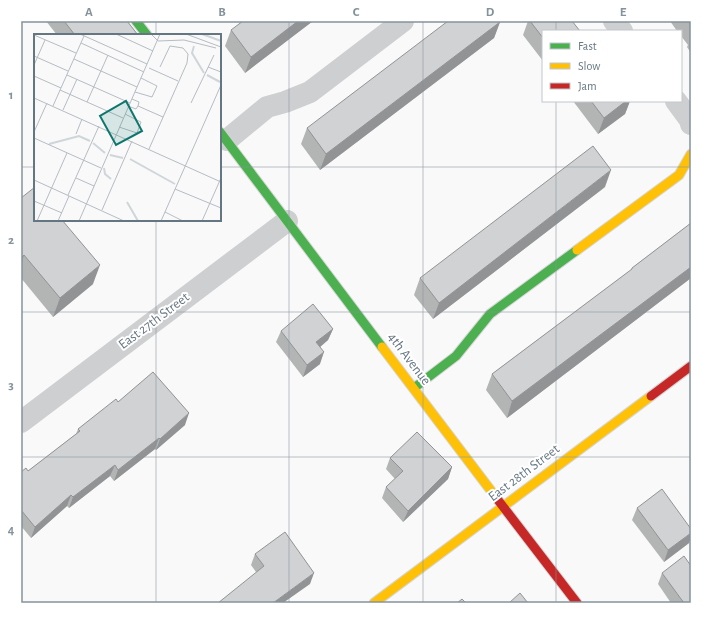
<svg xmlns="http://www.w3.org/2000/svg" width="712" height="624" font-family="'Alegreya Sans',sans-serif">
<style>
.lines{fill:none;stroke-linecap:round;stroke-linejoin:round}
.fast-casing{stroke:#d5d6d7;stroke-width:11}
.slow-casing{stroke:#d5d6d7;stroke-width:11}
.jam-casing{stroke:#d5d6d7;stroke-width:11}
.street{stroke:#cecfd0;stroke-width:22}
.fast{stroke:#4caf50;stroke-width:9}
.slow{stroke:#ffc107;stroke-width:9}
.jam{stroke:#c62828;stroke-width:9}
.wall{fill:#b3b5b5}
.shaded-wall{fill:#929394}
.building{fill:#d0d2d3;stroke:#929394}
.grid{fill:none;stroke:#84929c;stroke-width:1;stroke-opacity:0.55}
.labels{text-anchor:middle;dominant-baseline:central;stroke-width:4;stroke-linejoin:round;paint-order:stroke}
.street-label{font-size:14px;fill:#657683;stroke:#fff}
.inset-river{fill:none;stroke:#ced6d9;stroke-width:2}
.inset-road{fill:none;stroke:#b5bdc3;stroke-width:1}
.view{fill:#0f766e;fill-opacity:0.15;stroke:#0f766e;stroke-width:2}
.inset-edge{fill:none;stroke:#657683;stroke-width:2}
.neatline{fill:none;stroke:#84929c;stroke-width:1.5}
.grid-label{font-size:13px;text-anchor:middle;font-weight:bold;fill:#84929c}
</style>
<rect width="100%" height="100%" fill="#f9f9f9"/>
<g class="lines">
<defs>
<g id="fast">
<polyline points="136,21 147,35"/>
<polyline points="220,132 382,347"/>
<polyline points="414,388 456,356 490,314 577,250"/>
</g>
<g id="slow">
<polyline points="577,250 679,175 691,154"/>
<polyline points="382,347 498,500"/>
<polyline points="374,603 651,396"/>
</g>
<g id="jam">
<polyline points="651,396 691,366"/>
<polyline points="498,500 577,603"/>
</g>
</defs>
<use href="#fast" class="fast-casing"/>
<use href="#slow" class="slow-casing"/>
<use href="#jam" class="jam-casing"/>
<g class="street">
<polyline points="614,21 622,31"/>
<polyline points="676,101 690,120 691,124"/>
<polyline points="227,140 267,107 285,102 310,92 403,21"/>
<polyline points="21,422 287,221"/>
</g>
<use href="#fast" class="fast"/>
<use href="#slow" class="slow"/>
<use href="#jam" class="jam"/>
</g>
<g class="wall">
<polygon points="46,21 127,21 138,35 57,35"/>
<polygon points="313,21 245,73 225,46 231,30"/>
<polygon points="528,21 572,21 543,31 543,61 523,35"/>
<polygon points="670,21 691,21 691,53 687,47 688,45 681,36 681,31 677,31"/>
<polygon points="500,22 494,38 320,170 301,144 307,128"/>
<polygon points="573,101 630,101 625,114 598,134"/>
<polygon points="605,187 433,319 414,295 420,278"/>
<polygon points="21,198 93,284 53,317 21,278"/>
<polygon points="691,223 691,278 507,418 486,390 492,374 631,270 632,268"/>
<polygon points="333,329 328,340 320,347 320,364 303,377 276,342 281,331"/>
<polygon points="118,402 185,425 156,450 155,449 114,481 110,476 69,508 67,506 31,538 21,526 21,472 28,471 76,434 78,429"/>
<polygon points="390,458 452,467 448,479 403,522 382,498 386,487 395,479 386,469"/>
<polygon points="637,508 689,543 664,562 632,520"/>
<polygon points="255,554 310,584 256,572 251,565"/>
<polygon points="662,573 691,603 671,603 658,584"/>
</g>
<g class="shaded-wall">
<polygon points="298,21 313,21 245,73 251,57"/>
<polygon points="500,22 494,38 320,170 326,154"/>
<polygon points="626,101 630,101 625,114 598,134 604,118"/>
<polygon points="611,170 605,187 433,319 439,303"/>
<polygon points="24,255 21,264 21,258"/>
<polygon points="100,265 93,284 53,317 60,298"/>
<polygon points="691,267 691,278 507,418 512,401"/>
<polygon points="333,329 328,340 312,354 316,342"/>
<polygon points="324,352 320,364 303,377 307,365"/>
<polygon points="189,413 185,425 156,450 160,439"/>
<polygon points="159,438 155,449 114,481 118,470"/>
<polygon points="115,465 110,476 69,508 73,497"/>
<polygon points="452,467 448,479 403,522 408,511"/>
<polygon points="71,495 67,506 31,538 35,527"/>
<polygon points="691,533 691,537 689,543 664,562 668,550"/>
<polygon points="314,573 310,584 283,603 273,603"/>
</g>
<g class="building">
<polygon points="64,21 127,21 138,35 75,35"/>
<polygon points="243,21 298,21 251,57 231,30"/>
<polygon points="448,21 499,21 500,22 326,154 307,128"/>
<polygon points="530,21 572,21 580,31 543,31 543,38"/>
<polygon points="688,21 691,21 691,25"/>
<polygon points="591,101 626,101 604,118"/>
<polygon points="593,146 611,170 439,303 420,278"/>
<polygon points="35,187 35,220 62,220 100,265 60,298 24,255 21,258 21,198"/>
<polygon points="691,223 691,267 512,401 492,374 632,269 632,268"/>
<polygon points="313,304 333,329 316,342 324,352 307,365 281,331"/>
<polygon points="153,372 189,413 160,439 159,438 118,470 115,465 73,497 71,495 35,527 21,510 21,472 26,468 28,471 80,431 78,429 116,399 118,402"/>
<polygon points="417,432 452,467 408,511 386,487 403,471 390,458"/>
<polygon points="662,489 691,529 691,533 668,550 637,508"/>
<polygon points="285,532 314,573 273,603 218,603 264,566 255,554"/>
<polygon points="684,556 691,566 691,603 684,603 662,573"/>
<polygon points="520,593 528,603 509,603"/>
<polygon points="462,599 466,603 457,603"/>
</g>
<path class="grid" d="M156,21V35M289,21V603M423,21V603M556,21V31M556,101V603M21,167H35M220,167H691M156,220V603M21,312H691M21,457H691"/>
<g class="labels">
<g class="street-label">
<text transform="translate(154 321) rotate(-37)">East 27th Street</text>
<text transform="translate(409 359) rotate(53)">4th Avenue</text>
<text transform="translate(524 473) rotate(-37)">East 28th Street</text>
</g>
</g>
<g transform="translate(34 34)">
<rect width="187" height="187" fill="#f9f9f9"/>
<path class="inset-river" d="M168,0L187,7M160,12L158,19L170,39M173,41L186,48M59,109L71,119M15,110L45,102L56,107M76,121L89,124M96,125L141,150M70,134L71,140L77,145M93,168L104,187"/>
<path class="inset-road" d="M46,0L113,30M82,0L119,17M117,0L124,7L150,6L182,14M152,0L187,13M0,1L42,19M47,9L110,38M0,22L34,37M40,25L103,53M0,31L11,6M174,33L187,38M115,34L144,47M33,41L96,69M0,42L27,54M26,56L89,84M101,58L118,63L123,52L107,44M0,64L187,148M53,68L74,21M157,69L180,21M19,72L50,2M94,72L102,75L104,72L105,68L98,65M104,72L129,83M29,76L43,45M85,93L103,99L107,88L91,80M0,98L13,69M42,100L48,85M0,104L67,134M115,115L153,29L154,20L149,14L136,12L126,33M42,144L60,152M0,146L90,187M141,155L187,174M34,161L65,92M0,167L28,179M68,176L98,107M131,178L149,187M3,187L33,119M24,187L35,162M45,187L126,0M127,187L187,51M168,187L187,144"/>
<path class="view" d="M92,67L108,97L82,111L66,82Z"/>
<rect width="187" height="187" class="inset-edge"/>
</g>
<rect width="712" height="624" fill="none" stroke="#ffffff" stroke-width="44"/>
<rect x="542" y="30" width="140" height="72" fill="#ffffff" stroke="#c1c8cd"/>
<rect x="550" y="43" width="20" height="6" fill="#4caf50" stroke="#c1c8cd"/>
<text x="578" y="50" font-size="12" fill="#657683">Fast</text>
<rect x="550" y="63" width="20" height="6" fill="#ffc107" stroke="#c1c8cd"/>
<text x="578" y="70" font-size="12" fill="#657683">Slow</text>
<rect x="550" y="83" width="20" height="6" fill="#c62828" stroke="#c1c8cd"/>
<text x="578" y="90" font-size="12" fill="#657683">Jam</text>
<rect x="22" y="22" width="668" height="580" class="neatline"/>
<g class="grid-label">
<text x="89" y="16">A</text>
<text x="222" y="16">B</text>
<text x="356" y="16">C</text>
<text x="490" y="16">D</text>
<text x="623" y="16">E</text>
<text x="11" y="99">1</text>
<text x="11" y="244">2</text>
<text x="11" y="389">3</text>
<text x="11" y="534">4</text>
</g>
</svg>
